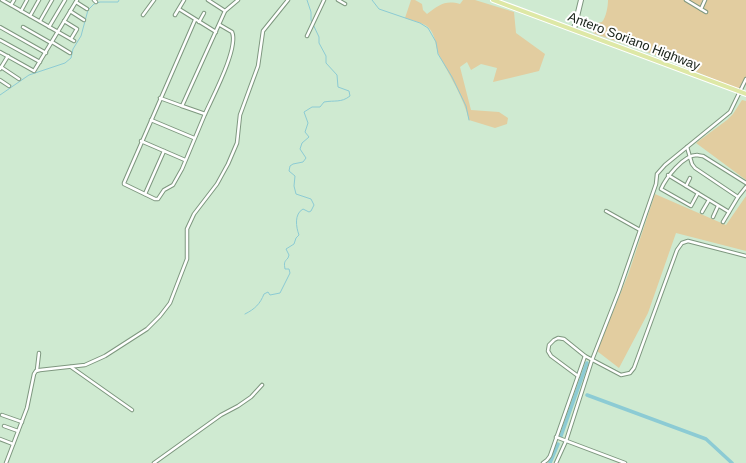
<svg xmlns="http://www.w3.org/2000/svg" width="746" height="463" font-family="Helvetica,sans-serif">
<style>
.green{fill:#e2cda0}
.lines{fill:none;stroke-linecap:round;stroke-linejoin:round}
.stream{stroke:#8ccbd4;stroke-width:1}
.canal{stroke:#8ccbd4;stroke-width:3.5}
.street-casing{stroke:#7e977f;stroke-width:4.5}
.secondary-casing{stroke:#7e977f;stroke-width:6}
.primary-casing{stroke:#fff;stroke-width:6}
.street{stroke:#fff;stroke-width:2.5}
.secondary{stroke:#fff;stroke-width:4}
.primary{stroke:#dee8a6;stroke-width:4}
.labels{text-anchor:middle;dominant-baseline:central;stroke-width:4;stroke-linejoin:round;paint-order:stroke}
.street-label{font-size:13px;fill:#182219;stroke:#fff}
</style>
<rect width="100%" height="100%" fill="#cfead1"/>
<g class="green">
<path d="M411,0H415L422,4L423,10L427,14C439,5 445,0 460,4L463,0H475L514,12L516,33L545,54L539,71L493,82L497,68L481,64L471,70L467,62L460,67L471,110L499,112L508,118L507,124L495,128L469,120C463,96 450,77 439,55C435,47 436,34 428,27C422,22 412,21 405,18Z"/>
<path d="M608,0H746V77L740,90L658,56L593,33L597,23L602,22C606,17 608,7 608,0Z"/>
<polygon points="742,100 746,101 746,180 696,143 727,120 733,114"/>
<polygon points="655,194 726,225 746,196 746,251 676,233 648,313 619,368 597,351 628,275"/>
</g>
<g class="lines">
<g class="stream">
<polyline points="372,0 379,9 420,23 428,28 436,42 438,54 452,77 466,106 469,120"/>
<polyline points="0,95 29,75 65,63 71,58 73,49 81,36 88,10 94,4 100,2 118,2 119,0"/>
<path d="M245,314C255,309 260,304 264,294L268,292L270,295L280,293L290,273L289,269H285C284,263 284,262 288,258L289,255L286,249L294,244L296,238L299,235C296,227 294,214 303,209L309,212L311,211L314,205L311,199L296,194L294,186L295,176L289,171L290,166L293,164L303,162L306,158L300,149L302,143L309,137L305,132L308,123L304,112L312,107H320L324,102C335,100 341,103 350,96L349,91L338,87L337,75L326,63V56L319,43V37L311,20V12L307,0"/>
</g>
<g class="canal">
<polyline points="587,395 706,439 732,463"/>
<polyline points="561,436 587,363"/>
<polyline points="550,463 558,444"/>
</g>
<defs>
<g id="street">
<polyline points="2,0 74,41"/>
<polyline points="94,0 96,2"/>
<polyline points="208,0 225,11 238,0"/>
<polyline points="338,0 345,4"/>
<polyline points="686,0 706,12"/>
<polyline points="76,2 87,9"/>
<polyline points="11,5 14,0"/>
<polyline points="179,9 216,32"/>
<polyline points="701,9 705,0"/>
<polyline points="21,11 27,0"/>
<polyline points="70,11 84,20"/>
<polyline points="143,15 154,0"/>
<polyline points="175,15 184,0"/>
<polyline points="30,16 39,0"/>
<polyline points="195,20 124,183 124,184 155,199 158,199 164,190 173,185 182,169 205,114"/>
<polyline points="40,21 52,0"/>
<polyline points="64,21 77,29 71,39"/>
<polyline points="199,22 204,13"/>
<path d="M220,25L232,32C239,48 212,98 205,114L182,106L225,11"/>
<polyline points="0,27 46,53"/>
<polyline points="23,27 51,43"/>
<polyline points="49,27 65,0"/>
<polyline points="307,36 324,0"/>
<polyline points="0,40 40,62"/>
<polyline points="52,42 70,53"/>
<polyline points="0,52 34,71 77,0"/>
<polyline points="1,67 19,79"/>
<polyline points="0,69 8,56"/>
<polyline points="0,80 9,86"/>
<polyline points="160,98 182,106"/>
<polyline points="151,120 194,138"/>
<polyline points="141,141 185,160"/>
<polyline points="687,147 692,164 695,168 738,197"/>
<polyline points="668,175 729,212"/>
<polyline points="686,186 690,178"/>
<path d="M698,193L691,206L661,189C666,178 683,155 697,155C697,155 702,156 703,156L746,183"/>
<polyline points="145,194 164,151"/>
<polyline points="606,211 640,230"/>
<polyline points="702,212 709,200"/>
<polyline points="713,217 718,206"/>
<polyline points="723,222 738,197 746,187"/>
<polyline points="71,367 132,410"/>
<polyline points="37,370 39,353"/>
<polyline points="578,376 551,356 548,351 549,345 554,340 558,338 564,339 585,356 621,375 630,373 634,368 677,250 682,243 688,241 746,256"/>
<polyline points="2,415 22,422"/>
<polyline points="4,426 18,431"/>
<polyline points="556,437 625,463"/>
<polyline points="0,439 13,444"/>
<polyline points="6,463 27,408 34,374 36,371 40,370 85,365 105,356 147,329 160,316 170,303 187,259 187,229 194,214 217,184 228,164 237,143 240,115 258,66 263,31 288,0"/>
<polyline points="154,463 221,415 238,406 251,397 262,385"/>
<polyline points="543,463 547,460 550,456 585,356"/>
<polyline points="556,463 566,441 592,360 619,291 656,184 657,174 665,165 730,112 746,79"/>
</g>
<polyline id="secondary" points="574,29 581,0"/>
<polyline id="primary" points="493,0 746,94"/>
</defs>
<use href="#street" class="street-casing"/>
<use href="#secondary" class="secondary-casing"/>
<use href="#primary" class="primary-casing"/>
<use href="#street" class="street"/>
<use href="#secondary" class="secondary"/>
<use href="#primary" class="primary"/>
</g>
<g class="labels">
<g class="street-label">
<text transform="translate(634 41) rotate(21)">Antero Soriano Highway</text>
</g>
</g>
</svg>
